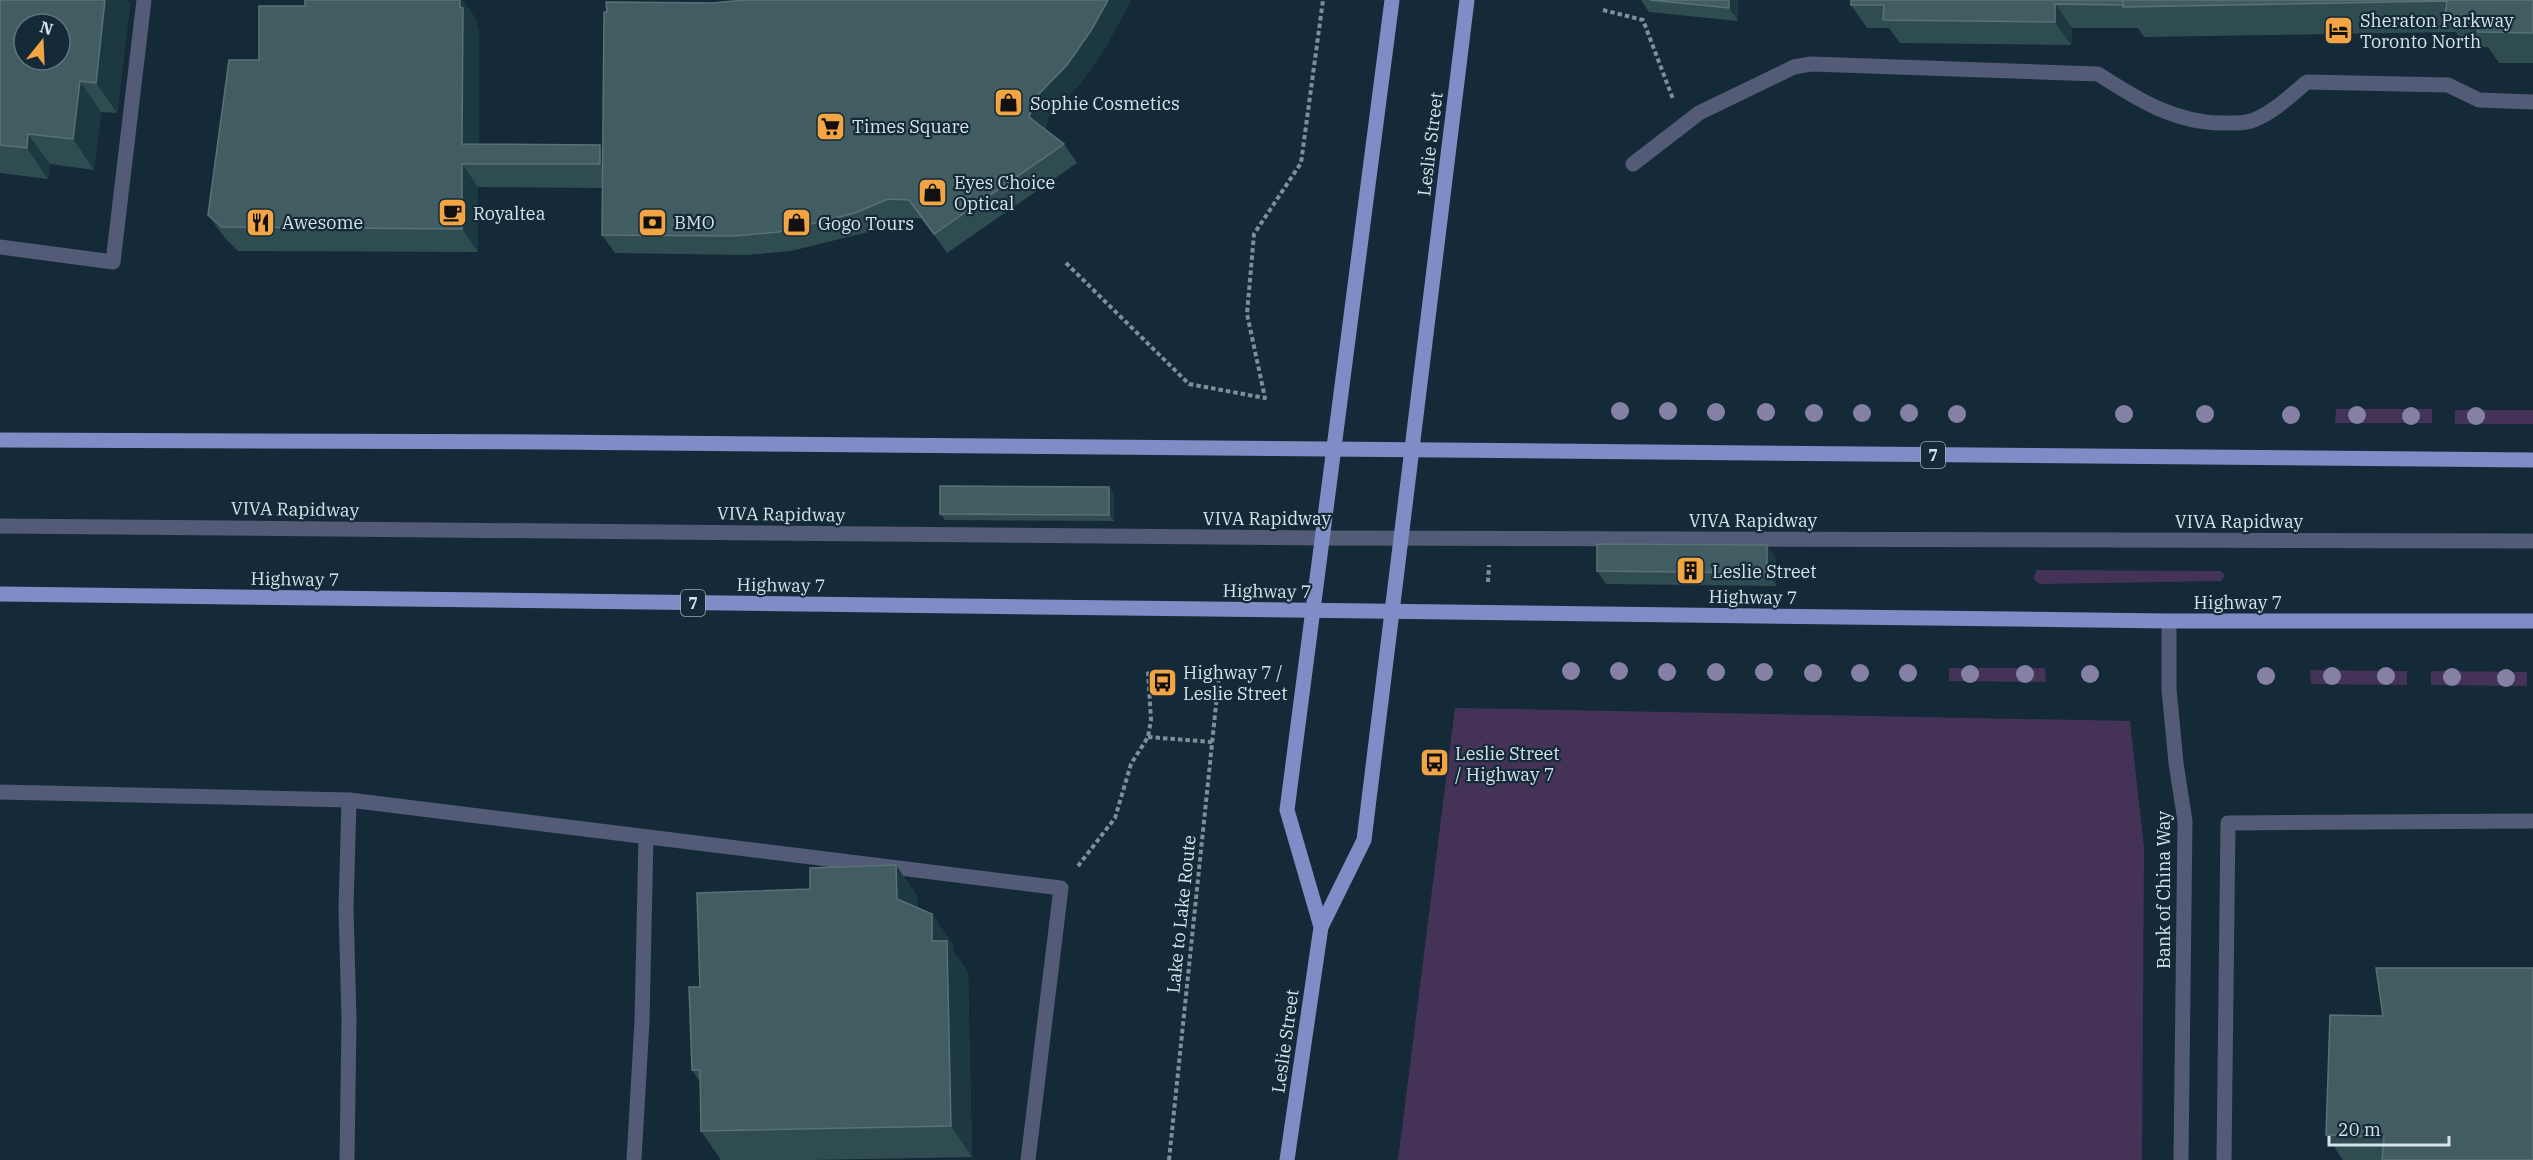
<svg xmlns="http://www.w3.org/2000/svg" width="2533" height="1160" font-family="'IBM Plex Serif',serif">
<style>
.green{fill:#443356}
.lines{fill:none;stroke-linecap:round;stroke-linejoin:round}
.path{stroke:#7e8f9a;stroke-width:4;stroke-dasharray:4.5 3;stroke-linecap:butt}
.minor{stroke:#535b76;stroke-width:15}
.major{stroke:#7e8dc5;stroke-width:15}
.tree{fill:#8581a5}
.wall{fill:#2f4d51}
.shaded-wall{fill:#1c3840}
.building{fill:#415d61;stroke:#587277;stroke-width:1.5;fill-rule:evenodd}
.labels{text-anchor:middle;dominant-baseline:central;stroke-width:4.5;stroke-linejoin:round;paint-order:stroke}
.shield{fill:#142a38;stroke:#9cacb6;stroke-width:1.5}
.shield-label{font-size:16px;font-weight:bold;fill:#d6e3ec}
.poi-label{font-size:18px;fill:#d6e3ec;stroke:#142a38;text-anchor:start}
.street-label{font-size:18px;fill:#d6e3ec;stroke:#142a38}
</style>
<rect width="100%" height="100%" fill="#142a38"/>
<g class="green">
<polygon points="2336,409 2432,409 2432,423 2335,423"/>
<rect x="2455" y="410" width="78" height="14"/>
<polygon points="2037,570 2220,571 2225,575 2221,581 2039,584 2033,578"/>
<polygon points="1949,668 2045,668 2046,682 1949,681"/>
<polygon points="2310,670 2407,671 2407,685 2311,684"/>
<polygon points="2431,671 2527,672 2527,686 2431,685"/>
<polygon points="1455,708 2130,721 2144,848 2142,1160 1398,1160"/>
</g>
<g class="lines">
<g class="path">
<polyline points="1603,10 1643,20 1673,99"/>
<polyline points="1066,263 1189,384 1265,398 1247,314 1254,234 1301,163 1323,0"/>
<polyline points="1488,582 1489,565"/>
<polyline points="1148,737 1212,742"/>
<polyline points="1078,866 1115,818 1131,764 1148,737 1151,720 1148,671"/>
<polyline points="1169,1160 1219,676 1215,675"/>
</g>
<g class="minor">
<path d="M1633,164L1699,113L1794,67L1811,64L2098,74C2137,99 2175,123 2222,123C2233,123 2244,124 2254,120C2274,112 2291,95 2307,82L2448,85L2479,100L2533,102"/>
<polyline points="0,247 113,262 144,0"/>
<polyline points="0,526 1322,538 2533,541"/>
<polyline points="2169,621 2169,689 2176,763 2185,821 2181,1160"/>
<polyline points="0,792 349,800 1061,888 1028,1160"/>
<polyline points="347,1160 349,1019 346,909 349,800"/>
<polyline points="634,1160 642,1021 646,837"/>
<polyline points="2224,1160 2228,823 2533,821"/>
</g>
<g class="major">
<polyline points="0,440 547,442 2533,460"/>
<polyline points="0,594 2169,621 2533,621"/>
<polyline points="1321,927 1287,810 1392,0"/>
<polyline points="1287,1160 1321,927 1364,840 1467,0"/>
</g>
</g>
<g class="tree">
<circle cx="1620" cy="411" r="9"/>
<circle cx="1668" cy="411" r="9"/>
<circle cx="1716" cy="412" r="9"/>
<circle cx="1766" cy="412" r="9"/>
<circle cx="1814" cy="413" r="9"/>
<circle cx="1862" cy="413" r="9"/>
<circle cx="1909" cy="413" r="9"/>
<circle cx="1957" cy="414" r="9"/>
<circle cx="2124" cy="414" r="9"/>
<circle cx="2205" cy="414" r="9"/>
<circle cx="2291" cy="415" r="9"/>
<circle cx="2357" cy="415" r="9"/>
<circle cx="2411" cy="416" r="9"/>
<circle cx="2476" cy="416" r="9"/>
<circle cx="1571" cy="671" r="9"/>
<circle cx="1619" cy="671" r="9"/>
<circle cx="1667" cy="672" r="9"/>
<circle cx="1716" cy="672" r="9"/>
<circle cx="1764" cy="672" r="9"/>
<circle cx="1813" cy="673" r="9"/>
<circle cx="1860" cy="673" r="9"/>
<circle cx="1908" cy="673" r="9"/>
<circle cx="1970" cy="674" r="9"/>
<circle cx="2025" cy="674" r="9"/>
<circle cx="2090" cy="674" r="9"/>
<circle cx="2266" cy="676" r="9"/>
<circle cx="2332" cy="676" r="9"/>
<circle cx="2386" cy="676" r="9"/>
<circle cx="2452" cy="677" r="9"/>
<circle cx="2506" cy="678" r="9"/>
</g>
<g class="wall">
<polygon points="0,0 130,4 117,113 101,112 94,170 50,164 48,179 0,173"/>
<polygon points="744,0 1131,0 1105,48 1080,84 1049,116 1045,129 1064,144 1077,163 947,253 922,218 901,218 868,232 791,251 746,255 615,253 602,235 603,188 478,187 478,252 238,251 225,238 208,215 259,60 305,6 477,20 477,27 479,31 479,144 603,150 713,3"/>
<polygon points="1641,0 1738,0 1738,21 1649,12"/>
<polygon points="2533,0 2533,63 2499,63 2488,47 2467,48 2456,32 2144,37 2138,28 2072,28 2071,45 1900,43 1889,28 1867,28 1851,5"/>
<polygon points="1109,487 1114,494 1114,521 945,520 940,514"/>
<polygon points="1776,558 1776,586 1606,584 1597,571"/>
<polygon points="896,865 917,896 918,908 932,914 953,945 953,951 968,972 972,1157 811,1160 721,1160 701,1131 700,1082 692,1070 810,889"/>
<polygon points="2383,1016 2533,1160 2343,1160 2326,1135"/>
</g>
<g class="shaded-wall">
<polygon points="105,0 127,0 130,4 117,113 96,83"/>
<polygon points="460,0 463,0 477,20 477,27 479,31 479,164 462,144"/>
<polygon points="1108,0 1131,0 1105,48 1080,84 1049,116 1042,135 1029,117 1036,97"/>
<polygon points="1729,0 1738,0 1738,21 1729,8"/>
<polygon points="2055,4 2072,28 2071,45 2055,22"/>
<polygon points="80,81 101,112 94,170 73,139"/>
<polygon points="28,134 50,164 48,179 27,148"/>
<polygon points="600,145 616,169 616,188 600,164"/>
<polygon points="462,164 478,187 478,252 462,229"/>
<polygon points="1109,487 1114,494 1114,521 1109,515"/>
<polygon points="1767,545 1776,558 1776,586 1767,573"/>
<polygon points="896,865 917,896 919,929 897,899"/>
<polygon points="932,914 953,945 953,951 968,972 972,1157 951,1126 932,941"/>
</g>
<g class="building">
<path d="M0,0H105L96,83L80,81L73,139L28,134L27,148L0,145ZM24,24H60V60H24Z"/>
<polygon points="305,0 460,0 460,7 463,8 462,144 600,145 600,164 462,164 462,229 222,227 208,215 229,60 259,60 259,6 305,6"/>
<polygon points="744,0 1108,0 1092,29 1067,65 1036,97 1029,117 1064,144 934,234 909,200 888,199 855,213 778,232 733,236 602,235 604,12 607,12 606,2 713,3"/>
<polygon points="1650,0 1729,0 1729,8"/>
<polygon points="1851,0 2123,0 2123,5 2055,4 2055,22 1883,20 1884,5 1851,5"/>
<polygon points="2123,0 2533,0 2533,33 2478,32 2475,17 2445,17 2447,1 2123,7"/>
<polygon points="940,486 1109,487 1109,515 940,514"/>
<polygon points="1597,544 1767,545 1767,573 1597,571"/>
<polygon points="896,865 897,899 932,914 932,941 947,941 951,1126 701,1131 700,1070 692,1070 689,987 700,987 697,893 810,889 810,868"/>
<polygon points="2376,968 2533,968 2533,1160 2382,1160 2384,1137 2326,1135 2330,1015 2383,1016"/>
</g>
<defs>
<symbol id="hotel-square" viewBox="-11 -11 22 22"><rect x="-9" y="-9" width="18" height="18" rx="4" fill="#f3a443" stroke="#142a38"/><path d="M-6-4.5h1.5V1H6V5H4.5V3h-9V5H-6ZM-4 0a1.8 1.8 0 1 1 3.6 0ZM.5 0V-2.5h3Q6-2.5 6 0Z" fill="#111"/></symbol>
<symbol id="shop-square" viewBox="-11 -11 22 22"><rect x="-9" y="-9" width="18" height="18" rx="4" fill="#f3a443" stroke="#142a38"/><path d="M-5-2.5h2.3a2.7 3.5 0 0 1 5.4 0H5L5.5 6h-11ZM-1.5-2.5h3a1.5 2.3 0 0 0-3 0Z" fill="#111"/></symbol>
<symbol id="supermarket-square" viewBox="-11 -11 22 22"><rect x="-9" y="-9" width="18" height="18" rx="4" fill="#f3a443" stroke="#142a38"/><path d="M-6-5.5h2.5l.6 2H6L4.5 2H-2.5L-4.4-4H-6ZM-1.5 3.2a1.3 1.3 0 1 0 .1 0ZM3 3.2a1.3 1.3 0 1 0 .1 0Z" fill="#111"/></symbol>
<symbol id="cafe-square" viewBox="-11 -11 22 22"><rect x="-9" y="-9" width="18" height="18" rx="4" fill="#f3a443" stroke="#142a38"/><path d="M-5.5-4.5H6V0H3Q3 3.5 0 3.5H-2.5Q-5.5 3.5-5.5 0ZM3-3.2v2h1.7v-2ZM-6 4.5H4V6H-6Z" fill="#111"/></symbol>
<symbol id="restaurant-square" viewBox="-11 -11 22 22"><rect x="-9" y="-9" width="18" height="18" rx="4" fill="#f3a443" stroke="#142a38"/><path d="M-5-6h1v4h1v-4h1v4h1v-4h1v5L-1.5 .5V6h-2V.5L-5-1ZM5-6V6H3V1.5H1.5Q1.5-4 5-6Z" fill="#111"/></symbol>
<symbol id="bank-square" viewBox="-11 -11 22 22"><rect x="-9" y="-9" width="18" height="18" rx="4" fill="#f3a443" stroke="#142a38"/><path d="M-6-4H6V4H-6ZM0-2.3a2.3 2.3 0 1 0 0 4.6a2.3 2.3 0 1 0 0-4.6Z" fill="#111"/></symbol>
<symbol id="building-square" viewBox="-11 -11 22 22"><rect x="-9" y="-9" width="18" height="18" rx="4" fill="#f3a443" stroke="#142a38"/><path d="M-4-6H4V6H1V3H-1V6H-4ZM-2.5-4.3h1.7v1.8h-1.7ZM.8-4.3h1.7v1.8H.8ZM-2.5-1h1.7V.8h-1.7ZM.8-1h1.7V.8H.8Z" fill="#111"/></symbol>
<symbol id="bus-square" viewBox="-11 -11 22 22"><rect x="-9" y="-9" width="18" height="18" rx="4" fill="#f3a443" stroke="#142a38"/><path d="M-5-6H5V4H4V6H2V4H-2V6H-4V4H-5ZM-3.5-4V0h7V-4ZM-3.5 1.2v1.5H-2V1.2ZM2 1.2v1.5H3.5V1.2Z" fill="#111"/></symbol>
</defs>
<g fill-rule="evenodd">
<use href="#hotel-square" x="2322" y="14" width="33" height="33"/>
<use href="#shop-square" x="992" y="86" width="33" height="33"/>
<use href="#supermarket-square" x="814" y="110" width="33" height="33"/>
<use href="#shop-square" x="916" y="176" width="33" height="33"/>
<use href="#cafe-square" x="436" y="196" width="33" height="33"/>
<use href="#restaurant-square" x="244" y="206" width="33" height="33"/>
<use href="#bank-square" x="636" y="206" width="33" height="33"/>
<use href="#shop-square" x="780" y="206" width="33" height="33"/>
<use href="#building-square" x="1674" y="554" width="33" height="33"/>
<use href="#bus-square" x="1146" y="666" width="33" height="33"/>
<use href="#bus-square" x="1418" y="746" width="33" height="33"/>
</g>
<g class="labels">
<g class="shield">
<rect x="1921" y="442" width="24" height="26" rx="4.5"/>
<rect x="681" y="590" width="24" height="26" rx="4.5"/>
</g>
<g class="shield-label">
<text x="1933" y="455">7</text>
<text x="693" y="603">7</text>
</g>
<g class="poi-label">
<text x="2360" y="20">Sheraton Parkway<tspan x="2360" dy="21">Toronto North</tspan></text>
<text x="1030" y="103">Sophie Cosmetics</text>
<text x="852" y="126">Times Square</text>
<text x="954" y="182">Eyes Choice<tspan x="954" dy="21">Optical</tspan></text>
<text x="473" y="213">Royaltea</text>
<text x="282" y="222">Awesome</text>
<text x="674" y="222">BMO</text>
<text x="818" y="223">Gogo Tours</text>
<text x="1712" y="571">Leslie Street</text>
<text x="1183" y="672">Highway 7 /<tspan x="1183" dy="21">Leslie Street</tspan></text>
<text x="1455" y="753">Leslie Street<tspan x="1455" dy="21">/ Highway 7</tspan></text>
</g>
<g class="street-label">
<text transform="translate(1430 144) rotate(-83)">Leslie Street</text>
<text transform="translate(295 509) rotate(1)">VIVA Rapidway</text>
<text transform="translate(781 514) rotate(1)">VIVA Rapidway</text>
<text x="1267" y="518">VIVA Rapidway</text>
<text x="1753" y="520">VIVA Rapidway</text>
<text x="2239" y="521">VIVA Rapidway</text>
<text transform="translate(295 579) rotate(1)">Highway 7</text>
<text transform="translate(781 585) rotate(1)">Highway 7</text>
<text transform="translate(1267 591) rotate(1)">Highway 7</text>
<text transform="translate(1753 597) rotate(1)">Highway 7</text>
<text x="2238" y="602">Highway 7</text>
<text transform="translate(2163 890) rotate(-90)">Bank of China Way</text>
<text transform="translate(1181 914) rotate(-84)">Lake to Lake Route</text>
<text transform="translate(1285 1041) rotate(-82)">Leslie Street</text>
</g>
</g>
<g transform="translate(42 42) rotate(18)"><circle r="28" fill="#142a38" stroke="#627480" stroke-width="1.5"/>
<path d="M0-4.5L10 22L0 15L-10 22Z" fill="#f3a443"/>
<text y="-9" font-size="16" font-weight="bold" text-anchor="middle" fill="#d6e3ec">N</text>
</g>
<path d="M2329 1136v9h120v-9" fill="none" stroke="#d6e3ec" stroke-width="3"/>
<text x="2338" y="1136" font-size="18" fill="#d6e3ec" stroke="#142a38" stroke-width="4.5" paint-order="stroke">20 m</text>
</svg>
